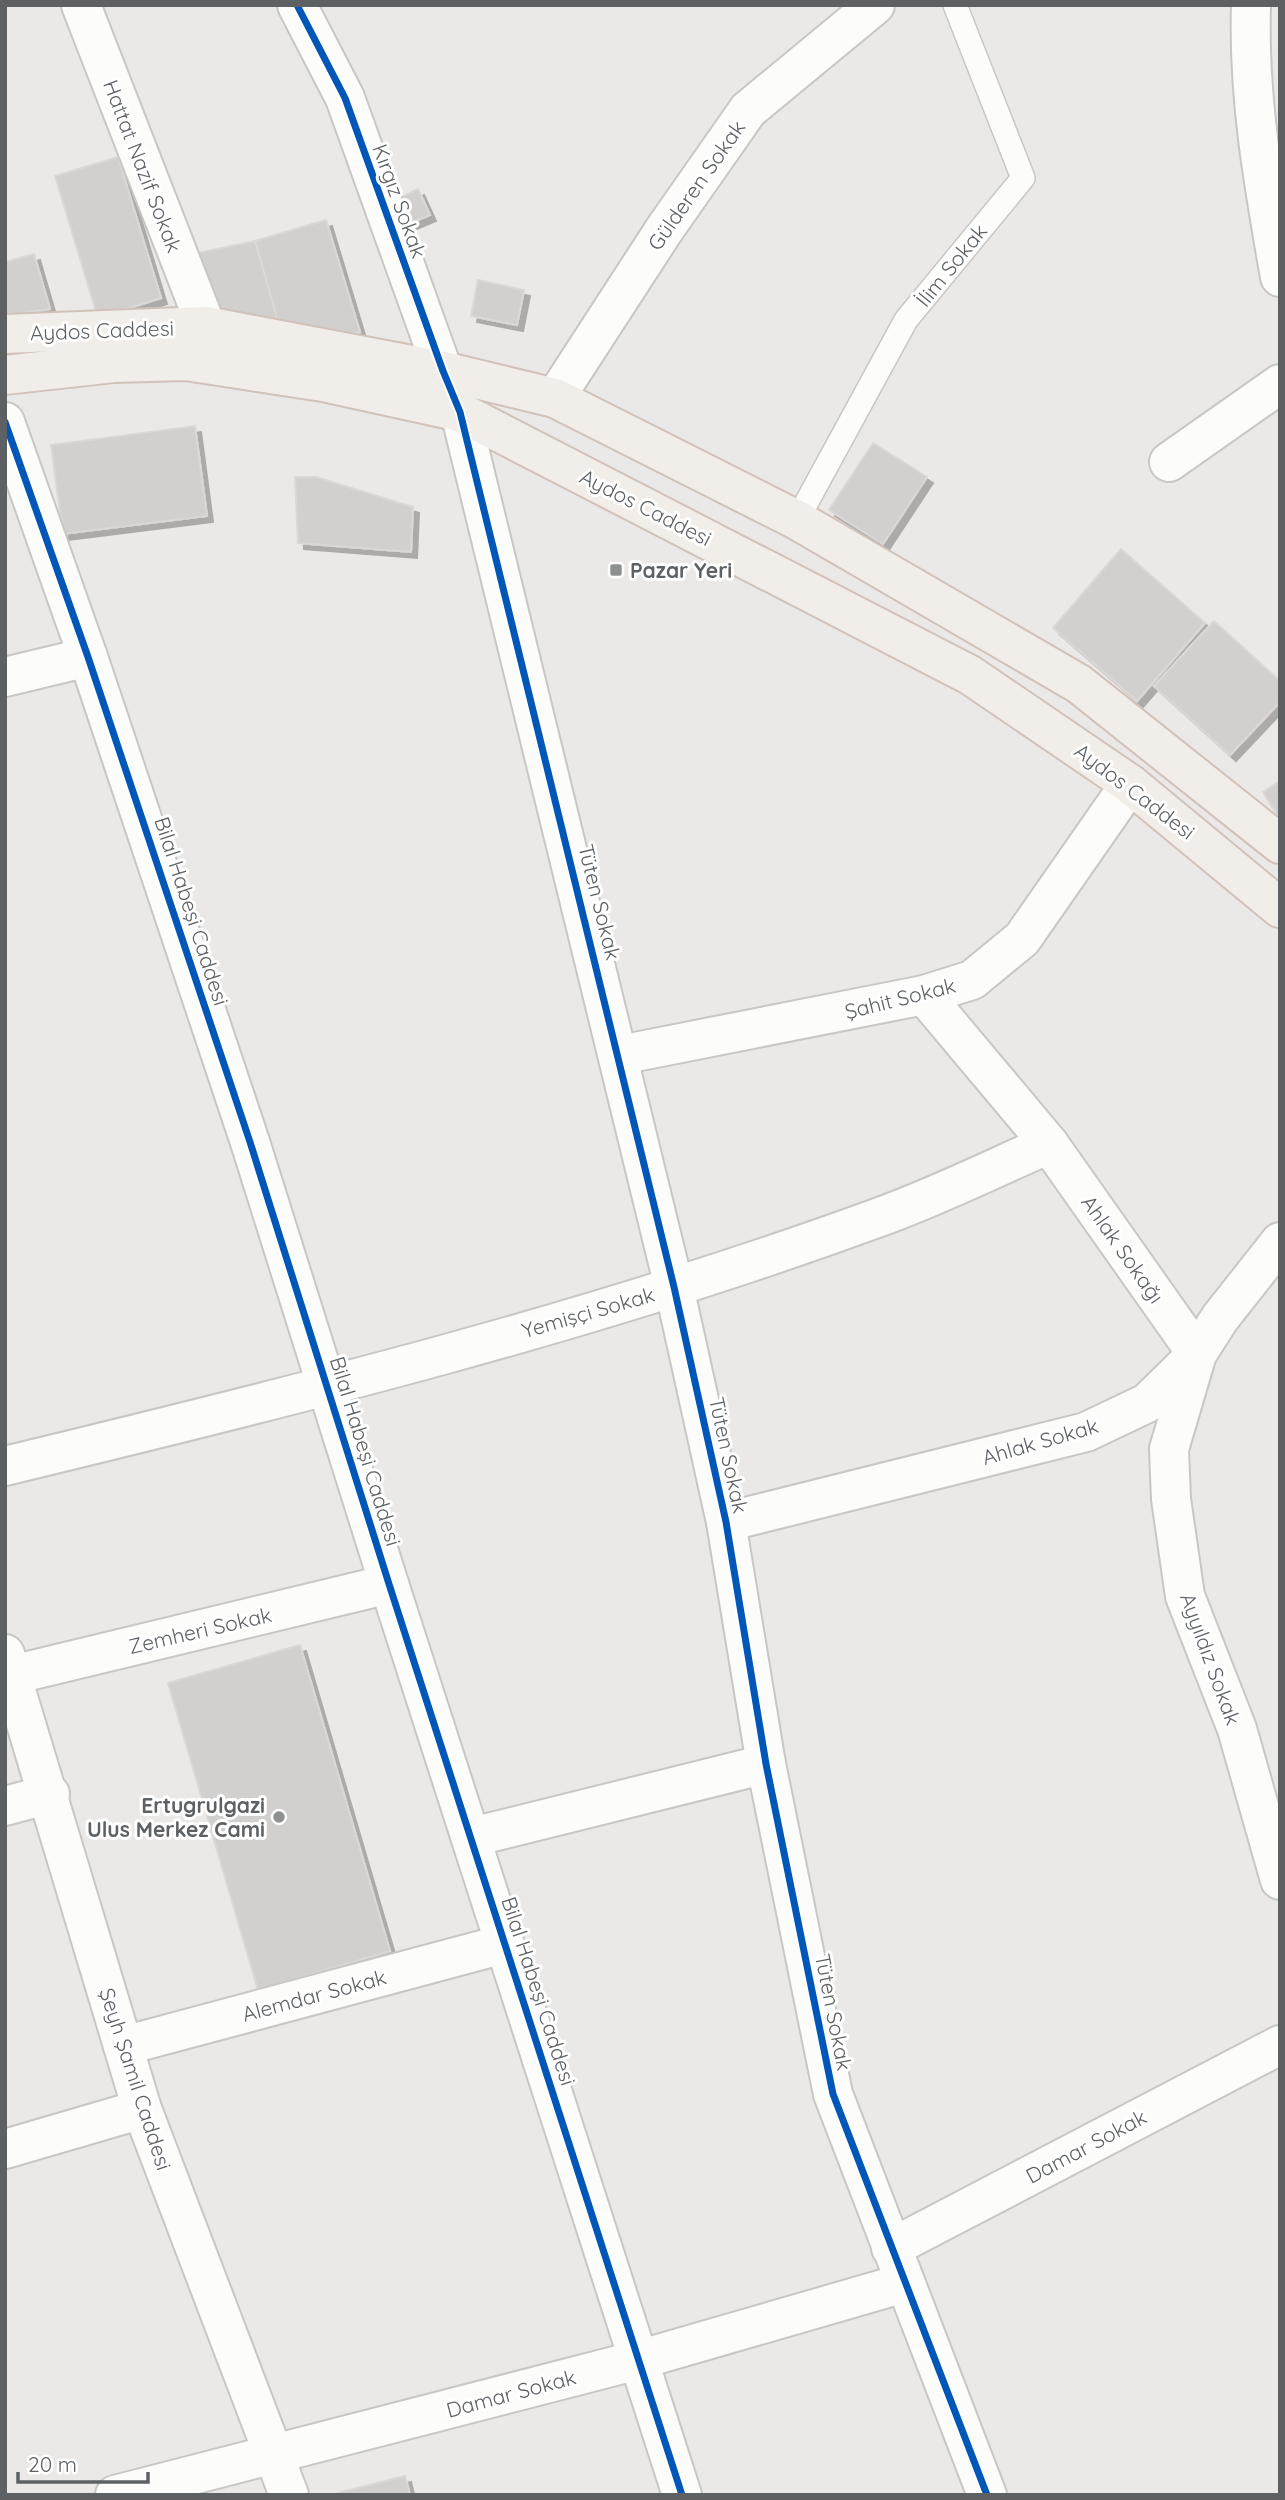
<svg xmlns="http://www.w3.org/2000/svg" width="1285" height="2500" font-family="Quicksand,sans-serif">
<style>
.building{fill:#d2d0cf;stroke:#dad8d6;stroke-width:2;filter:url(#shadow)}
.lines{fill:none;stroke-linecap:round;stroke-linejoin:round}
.service-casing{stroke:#c8c7c6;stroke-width:26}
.minor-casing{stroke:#c8c7c6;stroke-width:42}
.tertiary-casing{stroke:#c8c7c6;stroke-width:42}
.primary-casing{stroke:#d0c2b8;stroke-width:42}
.service{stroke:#fcfcfb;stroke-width:23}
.minor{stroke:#fcfcfb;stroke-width:38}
.tertiary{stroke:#fcfcfb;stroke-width:38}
.primary{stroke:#f1ede9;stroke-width:38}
.cycleway-casing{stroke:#fff;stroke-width:11}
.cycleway{stroke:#0057b8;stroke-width:7}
.poi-dot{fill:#8f9191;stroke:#fff;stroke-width:2.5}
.labels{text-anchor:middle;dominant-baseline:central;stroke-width:6;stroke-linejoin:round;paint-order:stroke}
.street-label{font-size:21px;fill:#5d6163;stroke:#fff}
.poi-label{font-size:21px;font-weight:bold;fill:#5d6163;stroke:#fff;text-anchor:start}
</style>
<defs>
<filter id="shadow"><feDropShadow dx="6" dy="6" stdDeviation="0" flood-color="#0004"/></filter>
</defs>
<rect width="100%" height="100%" fill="#ebe9e7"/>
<g class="building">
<polygon points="118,157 161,298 98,318 55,176"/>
<polygon points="418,189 430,215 411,223 399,198"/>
<polygon points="326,220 360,332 322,343 279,325 255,241"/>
<polygon points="255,241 279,325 268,329 247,314 217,321 198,253"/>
<polygon points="34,254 50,309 5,316 5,262"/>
<polygon points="478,280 524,290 517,325 471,316"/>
<polygon points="195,426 207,516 63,534 51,445"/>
<polygon points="873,443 927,477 883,544 829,510"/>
<polygon points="295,477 316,477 413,507 411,552 298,543"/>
<polygon points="1121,549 1205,623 1137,701 1053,628"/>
<polygon points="1214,621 1280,681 1280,702 1230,755 1154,686"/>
<polygon points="1280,781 1280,819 1263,792"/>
<polygon points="300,1645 390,1951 258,1990 168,1683"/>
<polygon points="405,2476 410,2495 339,2495 338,2493"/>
</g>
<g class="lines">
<defs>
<polyline id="service" points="797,520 906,320 1023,178 955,5"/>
<g id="minor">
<polyline points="81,5 206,326"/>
<polyline points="297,5 345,98 443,371 460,412 674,1287 726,1522 766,1764 833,2094 987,2495"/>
<polyline points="555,398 664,230 748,110 875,5"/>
<polyline points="5,422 88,657 250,1142 389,1584 682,2495"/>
<polyline points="1169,462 1280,384"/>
<polyline points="5,677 88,657"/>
<polyline points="620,1055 924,995 972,980 1022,939 1130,784"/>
<polyline points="1049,1144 1197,1354 1169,1449 1171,1499 1185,1596 1237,1729 1280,1880"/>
<path d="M5,1466C299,1395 593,1322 877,1218C936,1197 992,1169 1049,1144L924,995"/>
<polyline points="726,1522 1086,1432 1147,1403 1197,1354 1220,1318 1280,1242"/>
<polyline points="5,1654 142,2109 289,2495"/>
<polyline points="12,1675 389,1584"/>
<polyline points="5,1806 50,1794"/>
<polyline points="472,1837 766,1764"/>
<polyline points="123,2046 504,1944"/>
<polyline points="5,2149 142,2109"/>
<polyline points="891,2248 1280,2045"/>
<polyline points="115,2495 638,2360 904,2283"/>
</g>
<path id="tertiary" d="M1251,5C1248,98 1264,186 1280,277"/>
<g id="primary">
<polyline points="5,334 206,326 443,371 555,398 797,520 1079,684 1280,844"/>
<polyline points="5,375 114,363 186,361 323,382 460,412 970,675 1130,784 1280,908"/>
</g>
</defs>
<use href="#service" class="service-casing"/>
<use href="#minor" class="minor-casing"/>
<use href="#tertiary" class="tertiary-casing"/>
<use href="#primary" class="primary-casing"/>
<use href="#service" class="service"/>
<use href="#minor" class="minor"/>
<use href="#tertiary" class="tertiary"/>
<use href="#primary" class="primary"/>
<defs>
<g id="cycleway">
<polyline points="297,5 345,98 443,371 460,412 674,1287 726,1522 766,1764 833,2094 987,2495"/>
<polyline points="5,422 88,657 250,1142 389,1584 682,2495"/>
</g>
</defs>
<use href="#cycleway" class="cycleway-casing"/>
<use href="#cycleway" class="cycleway"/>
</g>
<g class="poi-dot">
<rect x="609" y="563" width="14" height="14" rx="3.5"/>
<circle cx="279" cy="1817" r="7"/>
</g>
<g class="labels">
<g class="street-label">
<text transform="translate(143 166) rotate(69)">Hattat Nazif Sokak</text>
<text transform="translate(696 185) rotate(-55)">Gülderen Sokak</text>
<text transform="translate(400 201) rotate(70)">Kırgız Sokak</text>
<text transform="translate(951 265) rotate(-51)">İlim Sokak</text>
<text transform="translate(102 330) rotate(-2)">Aydos Caddesi</text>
<text transform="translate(646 507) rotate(27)">Aydos Caddesi</text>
<text transform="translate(1135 791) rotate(37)">Aydos Caddesi</text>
<text transform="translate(600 902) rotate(76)">Tüten Sokak</text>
<text transform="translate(192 911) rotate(72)">Bilal Habeşi Caddesi</text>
<text transform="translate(900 998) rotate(-14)">Şahit Sokak</text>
<text transform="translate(1123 1249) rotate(55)">Ahlak Sokağı</text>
<text transform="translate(588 1312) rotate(-16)">Yemişçi Sokak</text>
<text transform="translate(1040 1441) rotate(-16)">Ahlak Sokak</text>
<text transform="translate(366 1451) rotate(73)">Bilal Habeşi Caddesi</text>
<text transform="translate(729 1455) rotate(78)">Tüten Sokak</text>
<text transform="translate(200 1630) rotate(-13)">Zemheri Sokak</text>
<text transform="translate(1211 1659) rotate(70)">Ayyıldız Sokak</text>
<text transform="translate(539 1991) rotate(72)">Bilal Habeşi Caddesi</text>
<text transform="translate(314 1995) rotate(-15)">Alemdar Sokak</text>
<text transform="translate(834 2012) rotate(79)">Tüten Sokak</text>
<text transform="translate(136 2079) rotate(72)">Şeyh Şamil Caddesi</text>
<text transform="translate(1086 2146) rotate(-28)">Damar Sokak</text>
<text transform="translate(511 2393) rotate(-15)">Damar Sokak</text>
</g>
<g class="poi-label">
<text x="630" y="570">Pazar Yeri</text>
<text x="265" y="1805" text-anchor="end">Ertugrulgazi<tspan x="265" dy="24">Ulus Merkez Cami</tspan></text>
</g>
</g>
<rect width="1285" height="2500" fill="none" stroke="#5d6163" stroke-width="14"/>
<path d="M18 2472v10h130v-10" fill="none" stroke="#5d6163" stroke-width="3.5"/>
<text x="28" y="2472" font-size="21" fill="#5d6163" stroke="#ffffff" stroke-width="5" paint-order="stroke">20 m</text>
</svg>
